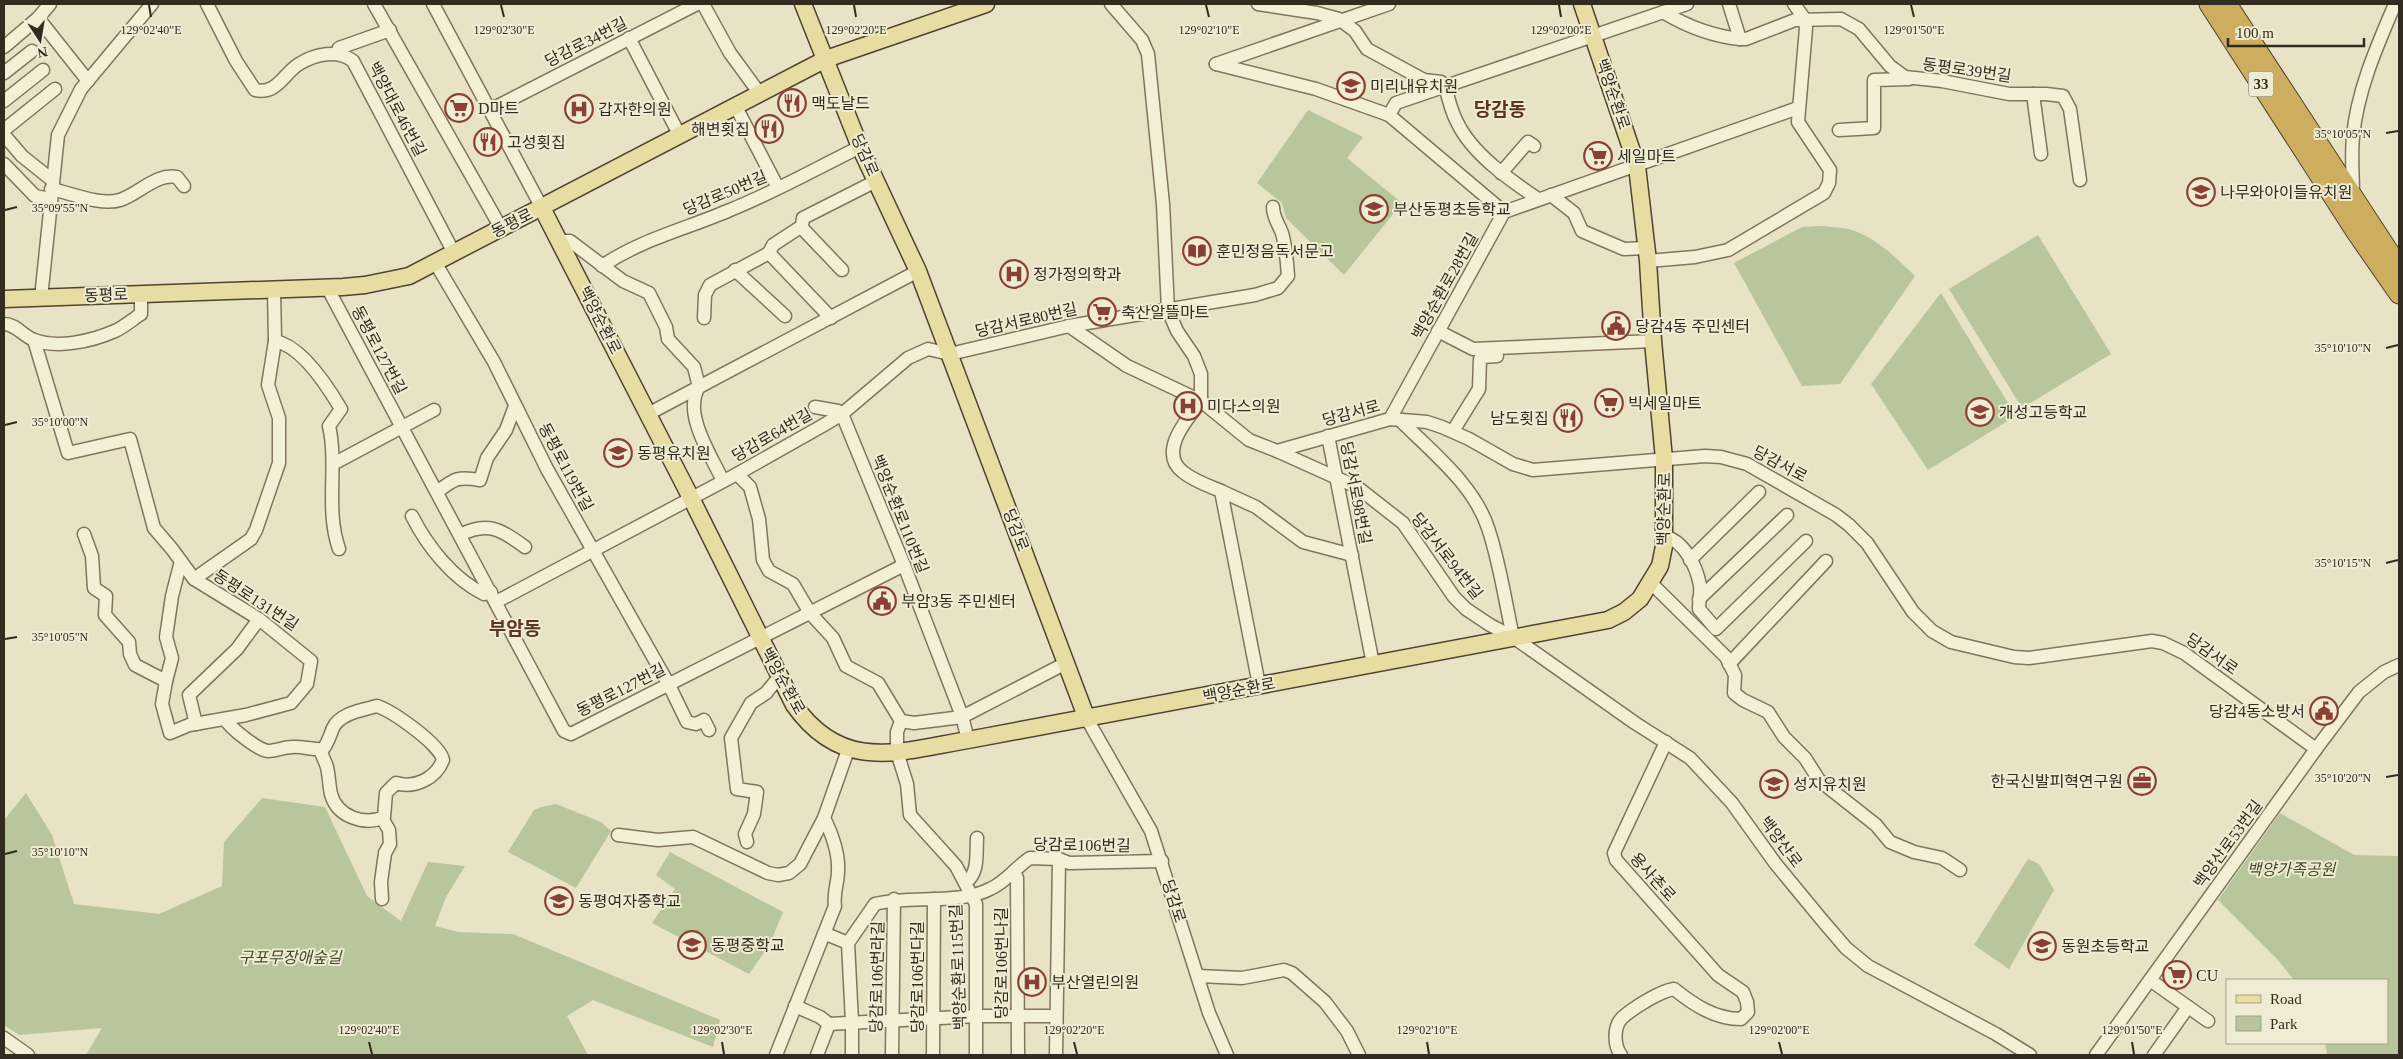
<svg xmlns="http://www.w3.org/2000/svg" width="2403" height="1059" font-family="'Times New Roman','Noto Sans KR',serif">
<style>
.green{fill:#b9c59a}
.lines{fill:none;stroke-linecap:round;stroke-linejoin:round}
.minor-casing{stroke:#81755d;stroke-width:15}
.major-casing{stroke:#4f4331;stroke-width:19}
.highway-casing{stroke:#4f4331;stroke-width:21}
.minor{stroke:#f4f0d6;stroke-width:12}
.major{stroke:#e7dca1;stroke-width:16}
.highway{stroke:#cdae5f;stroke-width:19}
.ticks{fill:none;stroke:#322b1f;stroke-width:2}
.labels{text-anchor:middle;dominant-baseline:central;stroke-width:4;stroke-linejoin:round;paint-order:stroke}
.shield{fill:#f0ecd3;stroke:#6b6555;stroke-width:1}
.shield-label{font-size:15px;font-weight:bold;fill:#322b1f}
.street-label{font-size:16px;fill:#322b1f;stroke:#f0ecd3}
.poi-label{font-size:16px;fill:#322b1f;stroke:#f0ecd3;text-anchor:start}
.park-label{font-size:16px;font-style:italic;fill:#3e4c28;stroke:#f0ecd3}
.quarter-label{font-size:19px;font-weight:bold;fill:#5a3724;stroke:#f0ecd3}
.ticks-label{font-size:12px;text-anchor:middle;fill:#322b1f;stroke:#f0ecd3;stroke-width:4;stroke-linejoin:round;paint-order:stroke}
</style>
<rect width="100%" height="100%" fill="#e8e3c4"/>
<g class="green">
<polygon points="1308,110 1363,137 1347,158 1402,203 1344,275 1286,218 1282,203 1257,183"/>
<path d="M1820,226C1829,227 1839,227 1848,229C1874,235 1896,258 1915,276L1840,384L1802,386L1734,263L1802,227Z"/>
<polygon points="2038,235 2111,354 2022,408 1949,289"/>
<polygon points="1941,293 2016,416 1928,470 1871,384"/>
<polygon points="26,793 52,835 74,904 159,914 222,886 224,842 262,798 325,807 367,896 401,921 428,862 465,866 446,897 435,926 458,932 513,934 720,1020 713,1047 593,1000 567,1016 588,1055 86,1055 102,1028 19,1035 4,1025 4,820"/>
<polygon points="556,804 601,822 611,831 576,888 508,852 534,810 541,807"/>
<polygon points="2280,813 2354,855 2399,856 2399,1055 2327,1055 2325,1043 2387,1043 2387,980 2294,980 2277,959 2218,900"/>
<polygon points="670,852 783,912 770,944 749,974 652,923 675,889 656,875"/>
<polygon points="2028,859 2039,864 2054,890 2009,969 1974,945"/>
</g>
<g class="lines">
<defs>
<g id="minor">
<path d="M207,4L236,61L255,90C277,95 283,74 299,64C315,54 338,49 353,61L454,253"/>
<polyline points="374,4 501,228"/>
<polyline points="433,4 542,208"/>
<polyline points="703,4 730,53 760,94"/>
<polyline points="1111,4 1142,40 1148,54 1163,204 1168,310 1177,331 1194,356 1201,374 1201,401"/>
<path d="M1258,4L1317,13L1339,19L1355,31L1367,49L1424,80L1441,82L1445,85C1448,98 1451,111 1457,122C1472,154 1510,180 1538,199"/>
<polyline points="1729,4 1740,39"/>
<path d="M1663,12C1688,27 1711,36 1740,39H1746L1795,20L1841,19L1859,29L1890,66L1905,77L1942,81L2009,94H2046L2063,96L2070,109L2080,180"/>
<polyline points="38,18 88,81"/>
<polyline points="629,38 680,136"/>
<polyline points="4,47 38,18 50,4"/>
<polyline points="337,53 339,48 390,30"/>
<polyline points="1216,64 1316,89 1389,115 1504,212"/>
<polyline points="1216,64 1389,4"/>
<polyline points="4,73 32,51"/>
<polyline points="2033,94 2041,154"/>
<polyline points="4,101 43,70"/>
<polyline points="736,107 778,188"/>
<polyline points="490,110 697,4"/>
<polyline points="1389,115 1396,103 1687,4"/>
<polyline points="4,130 55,89"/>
<polyline points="1839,130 1874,128 1874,80 1909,79"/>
<polyline points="4,135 22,156 52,180"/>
<polyline points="4,164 35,196 50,199"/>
<polyline points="1501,173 1528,142 1534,146"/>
<path d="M51,189C71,193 100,206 120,200C139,194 156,173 177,177L184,186"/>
<polyline points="1551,195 1574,213 1582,231 1624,249 1646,248"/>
<path d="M2353,196C2353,176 2351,156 2353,137C2357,91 2377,46 2395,4"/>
<polyline points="801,227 842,270"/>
<path d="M559,241H570L623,281L649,293L666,327L668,339L694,367L699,387C682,413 712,457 723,481"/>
<polyline points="769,253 773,245 802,226 803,218 876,181"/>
<polyline points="1648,261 1695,257 1728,250 1824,193 1829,183 1830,170 1798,122 1806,28 1804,18 1794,4"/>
<polyline points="436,264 494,362 547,469 669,685 687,722 696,724 704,720 709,730"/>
<path d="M602,266C642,239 686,229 730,210C775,192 817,168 860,147"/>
<polyline points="735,270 785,316"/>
<polyline points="327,287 564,731 571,734 904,565"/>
<polyline points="41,298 58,135 81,89 152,4"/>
<polyline points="704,318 705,295 710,285 769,253 831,318"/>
<path d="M4,324C16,324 23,336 34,340C58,349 92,341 115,331C124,327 133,319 141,314V294"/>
<polyline points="1069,326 1127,366 1201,401 1249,440 1277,451 1390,419 1427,422 1442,427 1469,439 1513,464 1533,470 1705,456 1721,457 1747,464 1836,515 1849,525 1867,543 1913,612 1932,631 1951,642 2014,657 2029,658 2152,641 2163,643 2184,653 2316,749"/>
<polyline points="1438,331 1473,349 1653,341"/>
<polyline points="34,340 68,453 130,439 154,528 172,549 194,579 259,619 311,661 307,684 291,703 246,715 189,725 170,733 162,704 166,681 135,665 130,654 129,642 105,615 106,596 94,588 92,556 84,534"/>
<path d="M275,341C302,346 328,387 341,409L329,426C338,466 325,509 339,549"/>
<path d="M1201,401C1188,418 1157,452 1183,472C1194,481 1209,486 1221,491L1259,685"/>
<polyline points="815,407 838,411 842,414 904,565 962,716 968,740"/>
<polyline points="648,414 918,271"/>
<polyline points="1390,419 1504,212 1798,108"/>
<path d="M1401,421C1432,452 1474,485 1488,528C1500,563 1505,601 1513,637"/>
<polyline points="1453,431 1479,389 1480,359 1483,357 1497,356"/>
<polyline points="1328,436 1373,664"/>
<polyline points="1277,451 1357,487 1403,523 1454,597 1466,609 1490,625 1513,637 1635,723 1690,758 1732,803 1775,863 1822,920 1846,948 1868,966 1996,1034 2030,1055"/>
<polyline points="333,464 434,410"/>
<polyline points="737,474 750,487 759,519 763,560 769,571 793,584 810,613 833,638 846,666 878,683 901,721 897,732 897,752 907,784 910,815 956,866 976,904 976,1055"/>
<polyline points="1221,491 1256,507 1303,542 1352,555"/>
<path d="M437,492C454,479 457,476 480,480L487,458L506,430L515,406"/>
<path d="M412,516C427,546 453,579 484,594L491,592"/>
<path d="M460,535C487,521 501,529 525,547"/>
<path d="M1664,536C1684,541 1696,565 1700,585C1701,593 1699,601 1699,609L1716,629L1806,541"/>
<polyline points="1690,560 1759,492"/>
<polyline points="194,579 251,539 256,530 279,463 279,418 268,385 275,341 274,290"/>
<polyline points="1651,583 1726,657 1735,675 1734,693 1743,700 1768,712 1784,737 1805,758 1819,780 1876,825 1890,842 1914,852 1942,858 1960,870"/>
<polyline points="1699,599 1787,515"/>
<path d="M496,602L737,474L822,426L842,414L908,358L928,349L950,354L1069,326L1255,295L1278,288L1288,276C1287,261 1286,247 1282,233C1278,223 1273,217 1273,207"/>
<polyline points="1729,664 1826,561"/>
<polyline points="166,681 172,658 166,637 172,596 181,561"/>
<path d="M225,719C230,728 258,750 268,751C276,751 284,747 292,747C302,746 312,750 323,749C328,743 330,735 333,728C340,713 363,710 377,706C392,711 440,744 443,760C436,778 415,789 396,783L386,793L384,817C365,826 337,817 331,794C329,785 329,776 327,767C325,761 322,756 320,749"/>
<polyline points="1087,719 1151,831 1209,1013 1227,1055"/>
<polyline points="901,721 914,723 962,717 1066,663"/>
<polyline points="196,724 189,695 237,649 259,619"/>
<polyline points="618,835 658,840 693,837 768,873 778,875 789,873 800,864 824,818 848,750"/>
<polyline points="747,842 745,834 754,814 757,792 737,789 731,738 751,703 766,693 779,677"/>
<polyline points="1014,872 1017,878 1018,1055"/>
<path d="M966,882C979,873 976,854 977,838"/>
<polyline points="382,899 381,882 385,853 390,844 389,830 382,818"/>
<polyline points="826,934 848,943"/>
<polyline points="1198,976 1242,978 1284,970 1292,973 1325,1002 1347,1031 1359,1055"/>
<polyline points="2150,980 2208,1021"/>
<polyline points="795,1006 820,1017 829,1024 817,1055"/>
<polyline points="829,1024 977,1016 1056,1016"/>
<polyline points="4,1038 28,1055"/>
<path d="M776,1055L835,906C833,893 838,883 838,871C839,853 832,834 824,818"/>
<path d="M852,1055V1022L848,943L875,904C910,895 959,905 990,889C1006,882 1016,867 1030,858L1059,859L1069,863L1162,861"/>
<polyline points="892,1055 894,899"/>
<polyline points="933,1055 934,899"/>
<polyline points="1056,1055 1059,859"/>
<path d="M1621,1055C1614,1046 1613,1027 1622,1018C1633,1008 1660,991 1674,989C1694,1005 1715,1019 1741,1019L1748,1012L1747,1002L1743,992L1718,975L1616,860L1614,853L1666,742"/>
<polyline points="2096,1055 2316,749 2359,692 2384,672 2399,665"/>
<polyline points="2154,1055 2188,1007"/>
</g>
<g id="major">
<polyline points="803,4 860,147 918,271 1087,719"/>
<path d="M542,208L691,498L794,705C842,773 898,752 968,740L1608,620L1624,612L1640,599L1660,566L1664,546V459L1653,341L1648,261L1637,166L1582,4"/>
<polyline points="4,299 343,287 365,285 409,276 826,59 986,4"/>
</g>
<g id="highway">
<polyline points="2209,4 2356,232 2399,294"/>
<polyline points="2227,4 2399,267"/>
</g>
</defs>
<use href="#minor" class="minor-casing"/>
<use href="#major" class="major-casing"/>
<use href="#highway" class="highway-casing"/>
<use href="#minor" class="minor"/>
<use href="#major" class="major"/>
<use href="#highway" class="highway"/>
</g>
<path class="ticks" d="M149,5L151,17M501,5L504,17M854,5L856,17M1206,5L1209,17M1559,5L1561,17M1911,5L1914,17M2386,133L2398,131M5,210L17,207M2386,348L2398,345M5,425L17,422M2386,563L2398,560M5,639L17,637M2386,777L2398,775M5,854L17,851M369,1042L372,1054M722,1042L724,1054M1074,1042L1077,1054M1427,1042L1429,1054M1779,1042L1782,1054M2132,1042L2134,1054"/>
<defs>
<symbol id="school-ring" viewBox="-11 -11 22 22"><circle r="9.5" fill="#f0ecd3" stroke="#884134" stroke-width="1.5"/><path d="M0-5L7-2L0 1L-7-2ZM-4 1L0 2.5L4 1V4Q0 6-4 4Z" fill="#884134"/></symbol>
<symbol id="restaurant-ring" viewBox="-11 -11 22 22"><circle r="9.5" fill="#f0ecd3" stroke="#884134" stroke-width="1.5"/><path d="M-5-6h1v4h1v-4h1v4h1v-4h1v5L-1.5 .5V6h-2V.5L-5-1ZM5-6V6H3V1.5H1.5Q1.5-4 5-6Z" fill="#884134"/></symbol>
<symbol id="supermarket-ring" viewBox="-11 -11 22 22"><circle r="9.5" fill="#f0ecd3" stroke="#884134" stroke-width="1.5"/><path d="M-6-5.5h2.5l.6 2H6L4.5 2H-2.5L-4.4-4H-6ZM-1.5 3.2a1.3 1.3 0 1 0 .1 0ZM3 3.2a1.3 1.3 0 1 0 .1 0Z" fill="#884134"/></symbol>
<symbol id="hospital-ring" viewBox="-11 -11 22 22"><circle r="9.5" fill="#f0ecd3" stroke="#884134" stroke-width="1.5"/><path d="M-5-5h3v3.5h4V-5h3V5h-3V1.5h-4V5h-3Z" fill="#884134"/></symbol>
<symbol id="library-ring" viewBox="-11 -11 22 22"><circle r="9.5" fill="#f0ecd3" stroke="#884134" stroke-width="1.5"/><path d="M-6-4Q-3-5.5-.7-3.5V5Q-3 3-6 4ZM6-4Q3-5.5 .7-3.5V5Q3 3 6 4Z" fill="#884134"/></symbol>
<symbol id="civic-ring" viewBox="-11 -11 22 22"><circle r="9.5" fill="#f0ecd3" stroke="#884134" stroke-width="1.5"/><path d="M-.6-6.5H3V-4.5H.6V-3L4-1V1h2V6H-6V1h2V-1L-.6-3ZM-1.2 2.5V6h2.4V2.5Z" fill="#884134"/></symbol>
<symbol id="office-ring" viewBox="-11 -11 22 22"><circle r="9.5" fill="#f0ecd3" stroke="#884134" stroke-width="1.5"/><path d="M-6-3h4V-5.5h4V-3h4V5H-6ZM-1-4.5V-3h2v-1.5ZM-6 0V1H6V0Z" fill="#884134"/></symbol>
</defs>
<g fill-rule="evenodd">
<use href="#school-ring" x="1335" y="70" width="32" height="32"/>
<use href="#restaurant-ring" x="776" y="87" width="32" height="32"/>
<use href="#supermarket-ring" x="443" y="92" width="32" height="32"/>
<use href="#hospital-ring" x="563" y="93" width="32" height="32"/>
<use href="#restaurant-ring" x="753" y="113" width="32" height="32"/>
<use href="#restaurant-ring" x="472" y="126" width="32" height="32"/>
<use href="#supermarket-ring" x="1582" y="140" width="32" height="32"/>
<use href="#school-ring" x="2185" y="176" width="32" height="32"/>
<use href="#school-ring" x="1358" y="193" width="32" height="32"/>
<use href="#library-ring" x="1181" y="235" width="32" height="32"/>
<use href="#hospital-ring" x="998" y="258" width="32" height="32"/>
<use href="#supermarket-ring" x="1086" y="296" width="32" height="32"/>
<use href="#civic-ring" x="1600" y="310" width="32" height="32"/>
<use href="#supermarket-ring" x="1593" y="387" width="32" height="32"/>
<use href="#hospital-ring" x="1172" y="390" width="32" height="32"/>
<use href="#school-ring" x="1964" y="396" width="32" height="32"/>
<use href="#restaurant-ring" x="1552" y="402" width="32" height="32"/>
<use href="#school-ring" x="602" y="437" width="32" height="32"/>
<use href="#civic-ring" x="866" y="585" width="32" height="32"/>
<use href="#civic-ring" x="2308" y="695" width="32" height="32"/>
<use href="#office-ring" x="2126" y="765" width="32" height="32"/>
<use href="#school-ring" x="1758" y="768" width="32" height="32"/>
<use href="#school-ring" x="543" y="885" width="32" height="32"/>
<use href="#school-ring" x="676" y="929" width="32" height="32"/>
<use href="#school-ring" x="2026" y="930" width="32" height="32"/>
<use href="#supermarket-ring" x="2161" y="959" width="32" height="32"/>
<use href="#hospital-ring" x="1016" y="966" width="32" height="32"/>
</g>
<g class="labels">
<rect class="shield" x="2248.5" y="71.5" width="25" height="25" rx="4"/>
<g class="shield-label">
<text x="2261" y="84">33</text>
</g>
<g class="street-label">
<text transform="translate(586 42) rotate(-27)">당감로34번길</text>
<text transform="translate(1967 70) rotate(8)">동평로39번길</text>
<text transform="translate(1613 94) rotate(71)">백양순환로</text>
<text transform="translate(397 109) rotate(62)">백양대로46번길</text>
<text transform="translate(865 155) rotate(66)">당감로</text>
<text transform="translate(725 193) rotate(-23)">당감로50번길</text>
<text transform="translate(512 223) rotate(-27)">동평로</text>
<text transform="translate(1445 286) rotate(-61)">백양순환로28번길</text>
<text transform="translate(106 295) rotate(-2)">동평로</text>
<text transform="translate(600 320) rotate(63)">백양순환로</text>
<text transform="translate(1026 320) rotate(-13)">당감서로80번길</text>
<text transform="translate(379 350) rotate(62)">동평로127번길</text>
<text transform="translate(1351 413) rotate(-15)">당감서로</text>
<text transform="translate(772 435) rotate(-30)">당감로64번길</text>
<text transform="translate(1780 464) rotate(28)">당감서로</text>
<text transform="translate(566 467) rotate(62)">동평로119번길</text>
<text transform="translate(1356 493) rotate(79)">당감서로98번길</text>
<text transform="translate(1664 509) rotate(-89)">백양순환로</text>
<text transform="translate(900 514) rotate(68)">백양순환로110번길</text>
<text transform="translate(1016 530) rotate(69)">당감로</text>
<text transform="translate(1447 556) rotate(52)">당감서로94번길</text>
<text transform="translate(256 600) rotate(33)">동평로131번길</text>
<text transform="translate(2212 654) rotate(35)">당감서로</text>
<text transform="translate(783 681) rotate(61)">백양순환로</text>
<text transform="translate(621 690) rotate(-27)">동평로127번길</text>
<text transform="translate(1239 690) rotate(-11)">백양순환로</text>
<text transform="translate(1781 842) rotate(53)">백양산로</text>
<text transform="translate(2228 844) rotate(-54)">백양산로53번길</text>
<text transform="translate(1082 845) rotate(1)">당감로106번길</text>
<text transform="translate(1653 877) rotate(48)">용사촌로</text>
<text transform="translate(1174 901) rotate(72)">당감로</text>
<text transform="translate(1001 963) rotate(-90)">당감로106번나길</text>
<text transform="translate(958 967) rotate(-92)">백양순환로115번길</text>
<text transform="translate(877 977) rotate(-89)">당감로106번라길</text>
<text transform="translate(917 977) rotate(-90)">당감로106번다길</text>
</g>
<g class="poi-label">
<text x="1370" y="86">미리내유치원</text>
<text x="811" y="103">맥도날드</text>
<text x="478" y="108">D마트</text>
<text x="598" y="109">갑자한의원</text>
<text x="750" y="129" text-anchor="end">해변횟집</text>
<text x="507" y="142">고성횟집</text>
<text x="1617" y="156">세일마트</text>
<text x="2220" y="192">나무와아이들유치원</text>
<text x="1393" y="209">부산동평초등학교</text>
<text x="1216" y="251">훈민정음독서문고</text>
<text x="1033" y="274">정가정의학과</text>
<text x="1121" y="312">축산알뜰마트</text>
<text x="1635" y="326">당감4동 주민센터</text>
<text x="1628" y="403">빅세일마트</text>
<text x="1207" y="406">미다스의원</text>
<text x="1999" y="412">개성고등학교</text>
<text x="1549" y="418" text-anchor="end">남도횟집</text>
<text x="637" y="453">동평유치원</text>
<text x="901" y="601">부암3동 주민센터</text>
<text x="2305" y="711" text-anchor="end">당감4동소방서</text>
<text x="2123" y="781" text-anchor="end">한국신발피혁연구원</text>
<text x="1793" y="784">성지유치원</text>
<text x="578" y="901">동평여자중학교</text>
<text x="711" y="945">동평중학교</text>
<text x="2061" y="946">동원초등학교</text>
<text x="2196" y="975">CU</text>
<text x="1051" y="982">부산열린의원</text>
</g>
<g class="park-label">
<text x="2291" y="869">백양가족공원</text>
<text x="290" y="957">구포무장애숲길</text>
</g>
<g class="quarter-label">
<text x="1500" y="109">당감동</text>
<text x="515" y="628">부암동</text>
</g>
</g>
<g class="ticks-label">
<text x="151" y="34">129°02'40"E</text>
<text x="504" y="34">129°02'30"E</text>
<text x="856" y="34">129°02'20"E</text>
<text x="1209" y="34">129°02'10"E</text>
<text x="1561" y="34">129°02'00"E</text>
<text x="1914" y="34">129°01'50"E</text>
<text x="2343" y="138">35°10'05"N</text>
<text x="60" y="212">35°09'55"N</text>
<text x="2343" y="352">35°10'10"N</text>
<text x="60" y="426">35°10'00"N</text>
<text x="2343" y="567">35°10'15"N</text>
<text x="60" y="641">35°10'05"N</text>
<text x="2343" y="782">35°10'20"N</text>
<text x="60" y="856">35°10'10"N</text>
<text x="369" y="1034">129°02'40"E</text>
<text x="722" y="1034">129°02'30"E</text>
<text x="1074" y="1034">129°02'20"E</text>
<text x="1427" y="1034">129°02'10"E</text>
<text x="1779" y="1034">129°02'00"E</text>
<text x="2132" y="1034">129°01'50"E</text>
</g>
<rect width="2403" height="1059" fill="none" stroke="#322b1f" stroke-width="10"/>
<rect x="2226" y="979" width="162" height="65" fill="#f0ecd3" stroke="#a49f8b"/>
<rect x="2236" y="995" width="25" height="8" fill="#e7dca1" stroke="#a49f8b"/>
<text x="2270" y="1004" font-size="15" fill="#322b1f">Road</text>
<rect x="2236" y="1016" width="25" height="15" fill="#b9c59a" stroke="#a49f8b"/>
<text x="2270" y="1029" font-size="15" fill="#322b1f">Park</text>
<g transform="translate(40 40) rotate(168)" stroke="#f0ecd3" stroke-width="4" paint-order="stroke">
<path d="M0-4L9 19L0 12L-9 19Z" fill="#322b1f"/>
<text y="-8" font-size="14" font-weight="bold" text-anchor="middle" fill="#322b1f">N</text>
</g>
<path d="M2228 38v8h136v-8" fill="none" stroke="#322b1f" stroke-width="2.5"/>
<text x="2236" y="38" font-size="15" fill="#322b1f" stroke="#f0ecd3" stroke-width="4" paint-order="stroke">100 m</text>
</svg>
